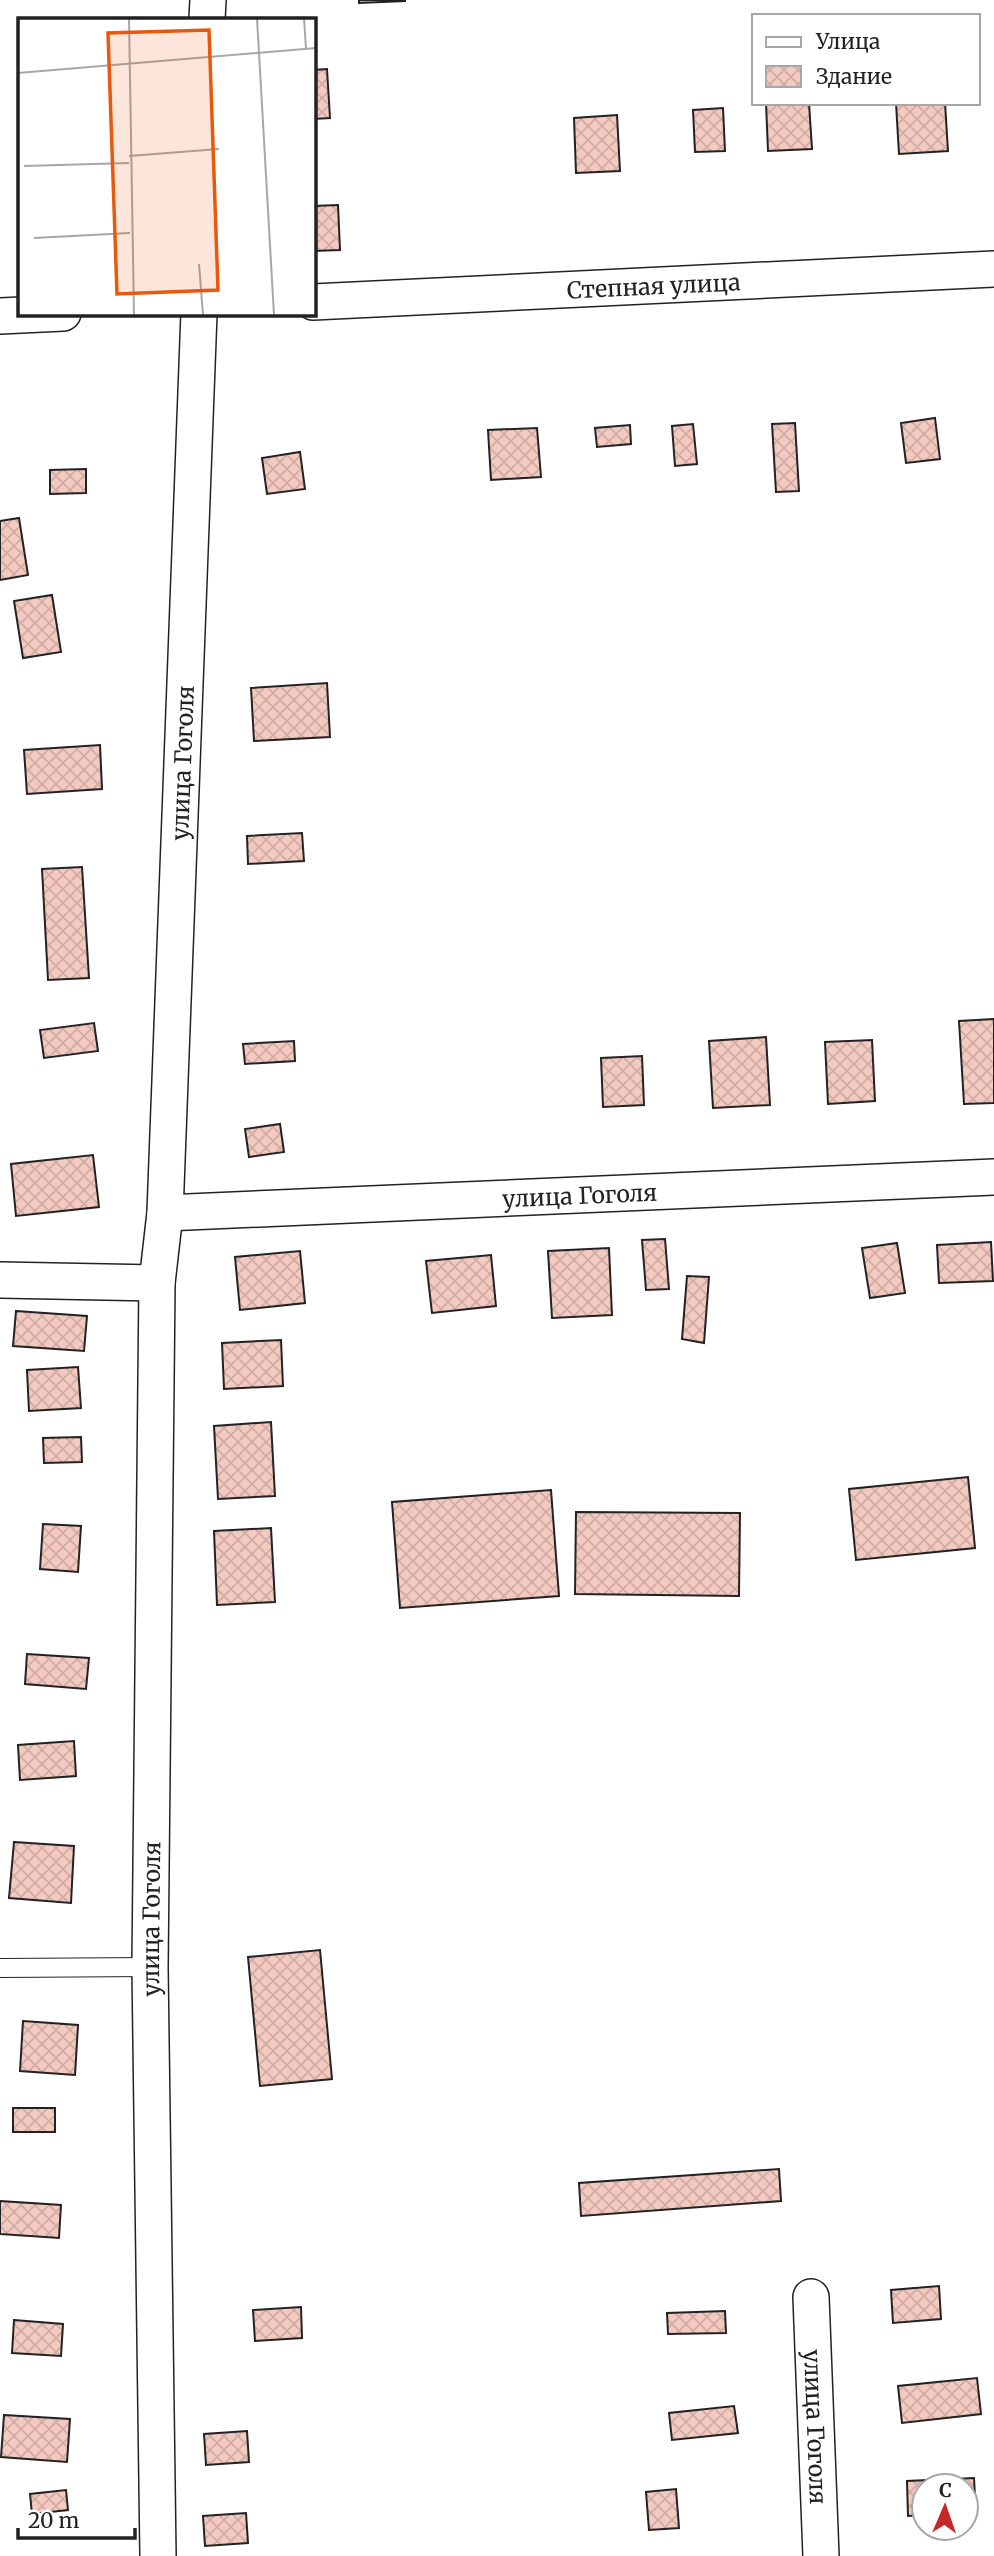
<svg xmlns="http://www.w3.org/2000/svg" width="994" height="2556" font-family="Merriweather,serif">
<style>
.building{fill:url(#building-cross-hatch);stroke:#222;stroke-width:2}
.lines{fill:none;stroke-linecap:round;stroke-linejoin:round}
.service-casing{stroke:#222;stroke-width:20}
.minor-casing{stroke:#222;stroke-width:38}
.service{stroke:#fff;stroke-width:18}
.minor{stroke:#fff;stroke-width:35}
.labels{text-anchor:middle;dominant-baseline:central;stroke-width:5;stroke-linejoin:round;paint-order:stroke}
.street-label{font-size:23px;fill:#222;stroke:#fff}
.inset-road{fill:none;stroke:#a7a7a7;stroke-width:2}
.view{fill:#e8590c;fill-opacity:0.15;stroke:#e8590c;stroke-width:3.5}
.inset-edge{fill:none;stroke:#222;stroke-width:3.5}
</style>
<defs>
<pattern id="building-cross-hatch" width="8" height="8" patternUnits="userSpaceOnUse" patternTransform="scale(1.75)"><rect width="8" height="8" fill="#f3c9c0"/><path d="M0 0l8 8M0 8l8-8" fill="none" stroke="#d0aca5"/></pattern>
</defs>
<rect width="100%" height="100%" fill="#fff"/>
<g class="building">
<polygon points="359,0 405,0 405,1 359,3"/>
<polygon points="327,69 330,118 313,119 313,70"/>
<polygon points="766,103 809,103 812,149 768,151"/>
<polygon points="896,103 945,103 948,151 899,154"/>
<polygon points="723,108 725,151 695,152 693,110"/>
<polygon points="617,115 620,171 576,173 574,118"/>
<polygon points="338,205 340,250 313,251 313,206"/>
<polygon points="935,418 940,459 906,463 901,423"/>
<polygon points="795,423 799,491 776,492 772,424"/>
<polygon points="693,424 697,464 675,466 672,426"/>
<polygon points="630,425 631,444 597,447 595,428"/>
<polygon points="537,428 541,477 491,480 488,430"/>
<polygon points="300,452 305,489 267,494 262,458"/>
<polygon points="86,469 86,493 50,494 50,470"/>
<polygon points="19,518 28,575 0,580 0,521"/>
<polygon points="52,595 61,652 23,658 14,601"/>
<polygon points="327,683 330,737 254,741 251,688"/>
<polygon points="100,745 102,789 27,794 24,750"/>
<polygon points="302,833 304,861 248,864 247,836"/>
<polygon points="82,867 89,978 48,980 42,869"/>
<polygon points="994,1019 994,1103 964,1104 959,1021"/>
<polygon points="94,1023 98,1051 44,1058 40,1030"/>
<polygon points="766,1037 770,1105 713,1108 709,1041"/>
<polygon points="872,1040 875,1101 828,1104 825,1042"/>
<polygon points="294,1041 295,1061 245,1064 243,1044"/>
<polygon points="642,1056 644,1105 603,1107 601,1058"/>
<polygon points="280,1124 284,1152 249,1157 245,1129"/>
<polygon points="93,1155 99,1207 16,1216 11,1164"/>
<polygon points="665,1239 669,1289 646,1290 642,1240"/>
<polygon points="991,1242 993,1281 939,1283 937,1245"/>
<polygon points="897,1243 905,1293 870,1298 862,1248"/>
<polygon points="609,1248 612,1315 552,1318 548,1251"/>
<polygon points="300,1251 305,1303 240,1310 235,1257"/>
<polygon points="491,1255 496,1306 432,1313 426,1261"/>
<polygon points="687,1276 709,1277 704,1343 682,1339"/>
<polygon points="16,1311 87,1316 84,1351 13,1346"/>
<polygon points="281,1340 283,1386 224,1389 222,1343"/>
<polygon points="78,1367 81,1408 29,1411 27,1370"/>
<polygon points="271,1422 275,1496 218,1499 214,1426"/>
<polygon points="81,1437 82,1462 44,1463 43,1438"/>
<polygon points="968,1477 975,1548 856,1560 849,1489"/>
<polygon points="551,1490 559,1596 400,1608 392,1502"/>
<polygon points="576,1512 740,1513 739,1596 575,1594"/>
<polygon points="43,1524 81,1526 78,1572 40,1569"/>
<polygon points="271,1528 275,1602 217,1605 214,1531"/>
<polygon points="27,1654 89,1658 86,1689 25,1684"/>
<polygon points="74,1741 76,1776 20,1780 18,1745"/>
<polygon points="14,1842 74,1846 71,1903 9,1898"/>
<polygon points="320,1950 332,2079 260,2086 248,1957"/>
<polygon points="23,2021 78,2025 75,2075 20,2071"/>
<rect x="13" y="2108" width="42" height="24"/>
<polygon points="779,2169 781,2201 581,2216 579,2183"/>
<polygon points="0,2201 61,2205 59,2238 0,2234"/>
<polygon points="939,2286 941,2319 893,2323 891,2290"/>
<polygon points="301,2307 302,2338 255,2341 253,2310"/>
<polygon points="725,2311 726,2333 668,2334 667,2313"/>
<polygon points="14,2320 63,2324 61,2356 12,2353"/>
<polygon points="977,2378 981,2414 902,2423 898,2386"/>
<polygon points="734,2406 738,2433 672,2440 669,2413"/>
<polygon points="4,2415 70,2419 67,2462 1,2457"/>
<polygon points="247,2431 249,2462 206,2465 204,2434"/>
<polygon points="974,2478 976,2514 966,2514 966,2486 924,2486 924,2515 908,2516 907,2481"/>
<polygon points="676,2489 679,2528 649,2530 646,2492"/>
<polygon points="66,2490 68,2510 32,2514 30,2494"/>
<polygon points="246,2513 248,2543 205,2546 203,2516"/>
</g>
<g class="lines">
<defs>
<polyline id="service" points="0,1968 150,1967"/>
<g id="minor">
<polyline points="207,19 208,0"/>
<path id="s1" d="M313,302L994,269"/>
<polyline points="0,316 63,313"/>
<path id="s2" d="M165,1213L994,1177"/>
<polyline points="0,1280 157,1283"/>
<path id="s3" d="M811,2297L821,2556"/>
<path id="s4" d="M158,2556L150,1967L157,1283L165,1213L199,313"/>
</g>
</defs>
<use href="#service" class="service-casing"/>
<use href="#minor" class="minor-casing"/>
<use href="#service" class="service"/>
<use href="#minor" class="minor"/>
</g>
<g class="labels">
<g class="street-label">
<text stroke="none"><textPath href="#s1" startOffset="341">Степная улица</textPath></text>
<text stroke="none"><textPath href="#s4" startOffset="1794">улица Гоголя</textPath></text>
<text stroke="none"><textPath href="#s2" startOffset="415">улица Гоголя</textPath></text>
<text stroke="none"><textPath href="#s4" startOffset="637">улица Гоголя</textPath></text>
<text stroke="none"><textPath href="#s3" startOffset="130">улица Гоголя</textPath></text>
</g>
</g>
<g transform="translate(18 18)">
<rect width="298" height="298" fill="#fff"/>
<path class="inset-road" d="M111,0L116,297M239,0L256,297M286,0L288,31M0,55L298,30M111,138L201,131M6,148L111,145M16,220L112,215M181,246L185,297"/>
<path class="view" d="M191,12L200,272L99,276L90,15Z"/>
<rect width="298" height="298" class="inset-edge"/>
</g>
<rect x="752" y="14" width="228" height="91" fill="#ffffff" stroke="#a7a7a7" stroke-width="2"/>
<rect x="766" y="37" width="35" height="10" fill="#ffffff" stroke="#a7a7a7" stroke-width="2"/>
<text x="816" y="49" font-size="21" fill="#222222">Улица</text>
<rect x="766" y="66" width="35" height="21" fill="url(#building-cross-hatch)" stroke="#a7a7a7" stroke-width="2"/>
<text x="816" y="84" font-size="21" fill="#222222">Здание</text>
<g transform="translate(945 2507) rotate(2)"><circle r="33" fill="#ffffff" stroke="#a7a7a7" stroke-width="2"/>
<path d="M0-5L12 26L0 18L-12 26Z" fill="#c62828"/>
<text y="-10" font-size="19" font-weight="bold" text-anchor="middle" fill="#222222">С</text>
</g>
<path d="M18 2528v10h117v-10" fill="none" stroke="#222222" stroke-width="3.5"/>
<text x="28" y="2528" font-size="21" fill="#222222" stroke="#ffffff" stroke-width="5" paint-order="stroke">20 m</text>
</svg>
